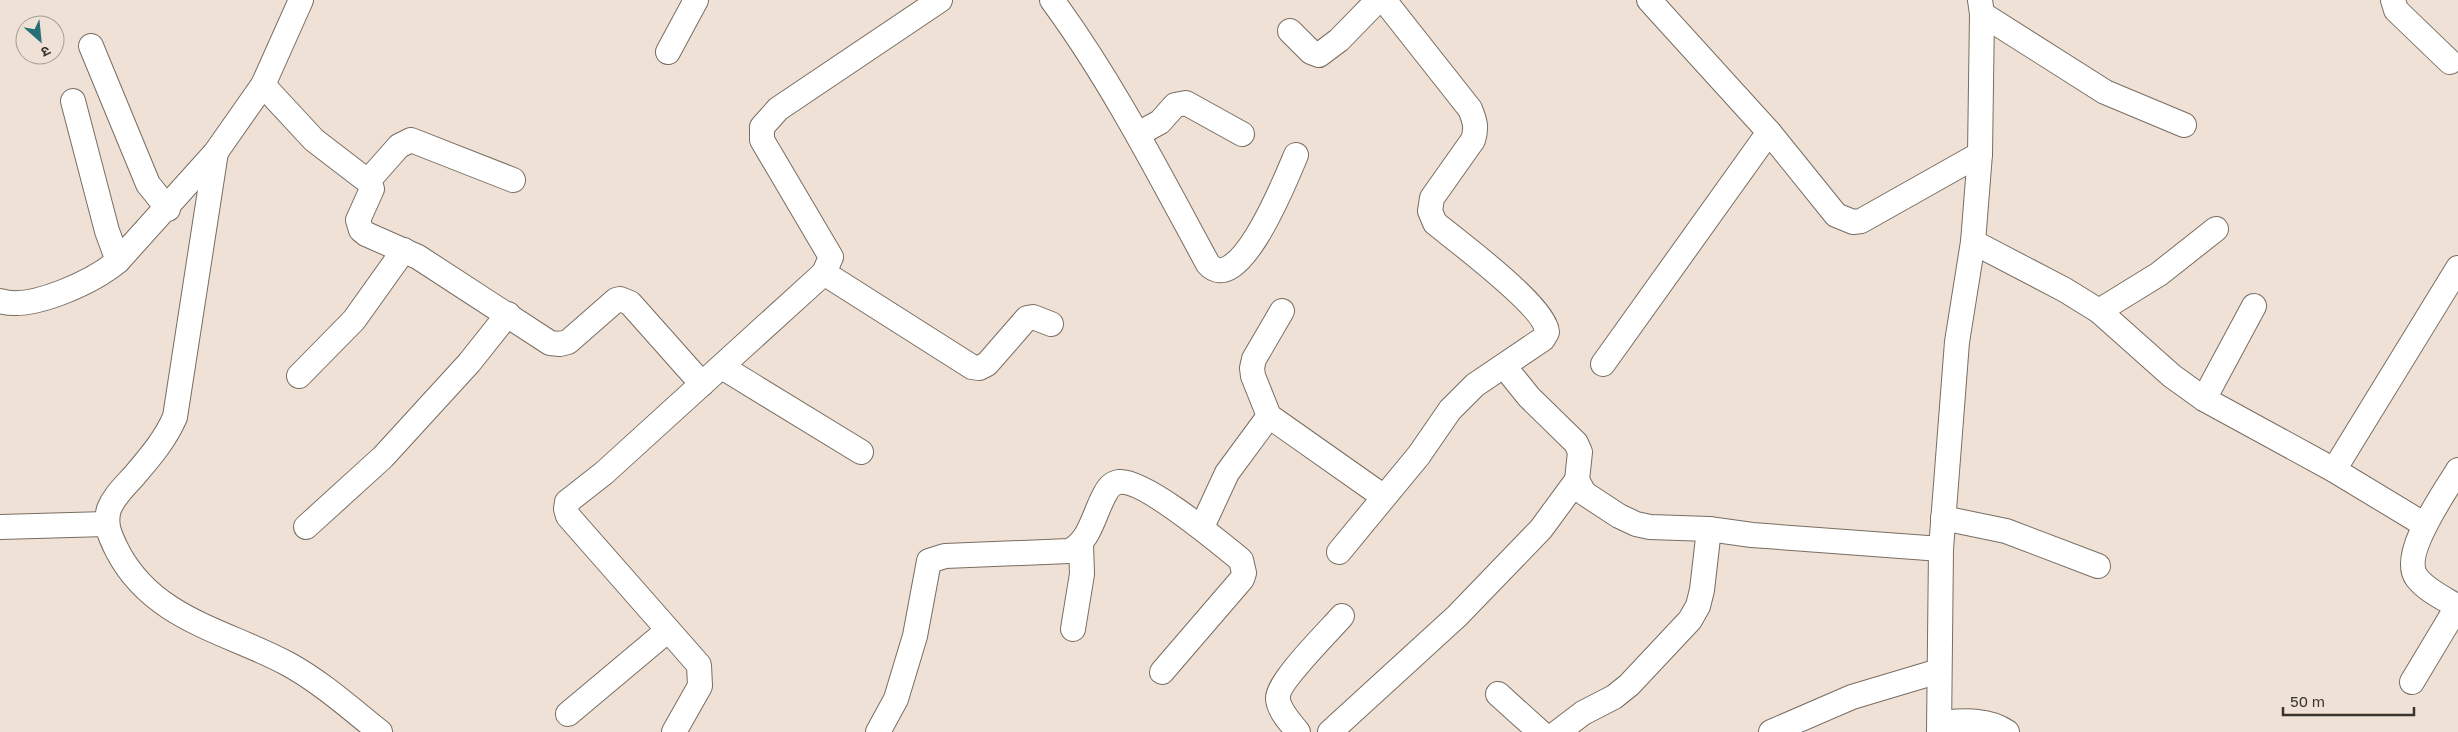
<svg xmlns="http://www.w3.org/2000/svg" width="2458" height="732" font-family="'Golos Text','Noto Sans Devanagari',sans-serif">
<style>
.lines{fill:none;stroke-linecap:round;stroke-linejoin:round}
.minor-casing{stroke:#786d62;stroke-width:26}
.minor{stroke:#fff;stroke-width:24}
</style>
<rect width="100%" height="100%" fill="#efe1d5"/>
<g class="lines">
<defs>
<g id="minor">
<path d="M1052,0C1113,83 1159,174 1208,264C1239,299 1287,176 1296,155"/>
<polyline points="1649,0 1769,132 1836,215 1853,222 1861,221 1980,154"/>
<polyline points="2393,0 2396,10 2450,62"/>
<polyline points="1982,14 2105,92 2184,125"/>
<polyline points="1290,31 1311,52 1319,55 1339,40 1378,0"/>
<polyline points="91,46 148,184 168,209"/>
<polyline points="668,52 696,0"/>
<polyline points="263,85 314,140 370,183 372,189 358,220 361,230 366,234 418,257 550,343 560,344 568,342 616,300 620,299 630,303 702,384"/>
<polyline points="73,101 107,231 118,261"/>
<polyline points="1138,134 1160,122 1175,105 1186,103 1242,134"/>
<path d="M216,152L175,417C165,440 150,457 134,476C125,486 114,496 109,509C104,525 111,538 118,552C154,620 227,631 288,664C321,682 351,709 380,732"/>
<polyline points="368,181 399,146 411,140 513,180"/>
<polyline points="1973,242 2065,290 2099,311 2172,376 2204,399 2334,470 2425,525"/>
<polyline points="824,273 972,367 979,368 987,364 1027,318 1033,317 1051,324"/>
<path d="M0,301C32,311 94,281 118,261L216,152L263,85L301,0"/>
<polyline points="1282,311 1254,359 1252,368 1253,376 1269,416 1384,497"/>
<polyline points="2099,311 2159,274 2216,229"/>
<polyline points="1603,364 1769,132"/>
<polyline points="1504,366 1529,397 1576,443 1580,452 1577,480 1584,493 1619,516 1636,524 1650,527 1709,529 1752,535 1941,549"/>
<polyline points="722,367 861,452"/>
<polyline points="299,376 354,320 404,250"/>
<polyline points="2204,399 2254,306"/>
<polyline points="2334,470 2458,268"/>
<path d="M2458,470C2445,492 2399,555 2417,578C2426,590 2445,599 2458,607"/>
<polyline points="1943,518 2006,531 2098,566"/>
<polyline points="0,527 106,524"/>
<polyline points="306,527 383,457 469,363 508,314"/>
<polyline points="1202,527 1227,473 1269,416"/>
<path d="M1339,552L1419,455L1450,410L1475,385L1543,339L1547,332C1546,307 1457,241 1435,223L1430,211L1432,198L1473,140C1477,128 1475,121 1470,109L1384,0"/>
<polyline points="1073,629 1082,574 1081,544"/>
<polyline points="2412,682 2457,607"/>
<polyline points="1498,694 1540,732"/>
<polyline points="568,714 667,631"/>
<path d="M1940,723C1962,721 1987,718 2007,732"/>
<polyline points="674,732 700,686 699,665 568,516 566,509 567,502 604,473 824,273 831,257 762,140 762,127 778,109 940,0"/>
<path d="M878,732L896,699L915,636L929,561L945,556L1069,551C1090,542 1094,513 1105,494C1108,488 1112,483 1119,482C1144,479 1220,543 1241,560L1244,573L1242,579L1162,672"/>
<path d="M1298,732C1291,723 1279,711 1278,699C1276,683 1330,630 1342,616"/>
<polyline points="1330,732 1457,616 1541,529 1577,480"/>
<polyline points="1558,732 1583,713 1614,697 1629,685 1690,620 1698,606 1702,590 1709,529"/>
<polyline points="1771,732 1852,697 1939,671"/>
<polyline points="1939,732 1941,549 1957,342 1973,242 1980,154 1982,14 1980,0"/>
</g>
</defs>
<use href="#minor" class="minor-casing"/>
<use href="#minor" class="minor"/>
</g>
<g transform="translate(40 40) rotate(153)"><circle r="24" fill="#efe1d5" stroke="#a69c93"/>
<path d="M0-4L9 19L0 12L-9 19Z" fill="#267076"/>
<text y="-8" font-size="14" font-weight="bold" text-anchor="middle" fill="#39342f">उ</text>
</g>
<path d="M2283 707v8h131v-8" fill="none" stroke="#39342f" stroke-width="2.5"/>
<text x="2290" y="707" font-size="15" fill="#39342f" stroke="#efe1d5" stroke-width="4" paint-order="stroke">50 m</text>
</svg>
